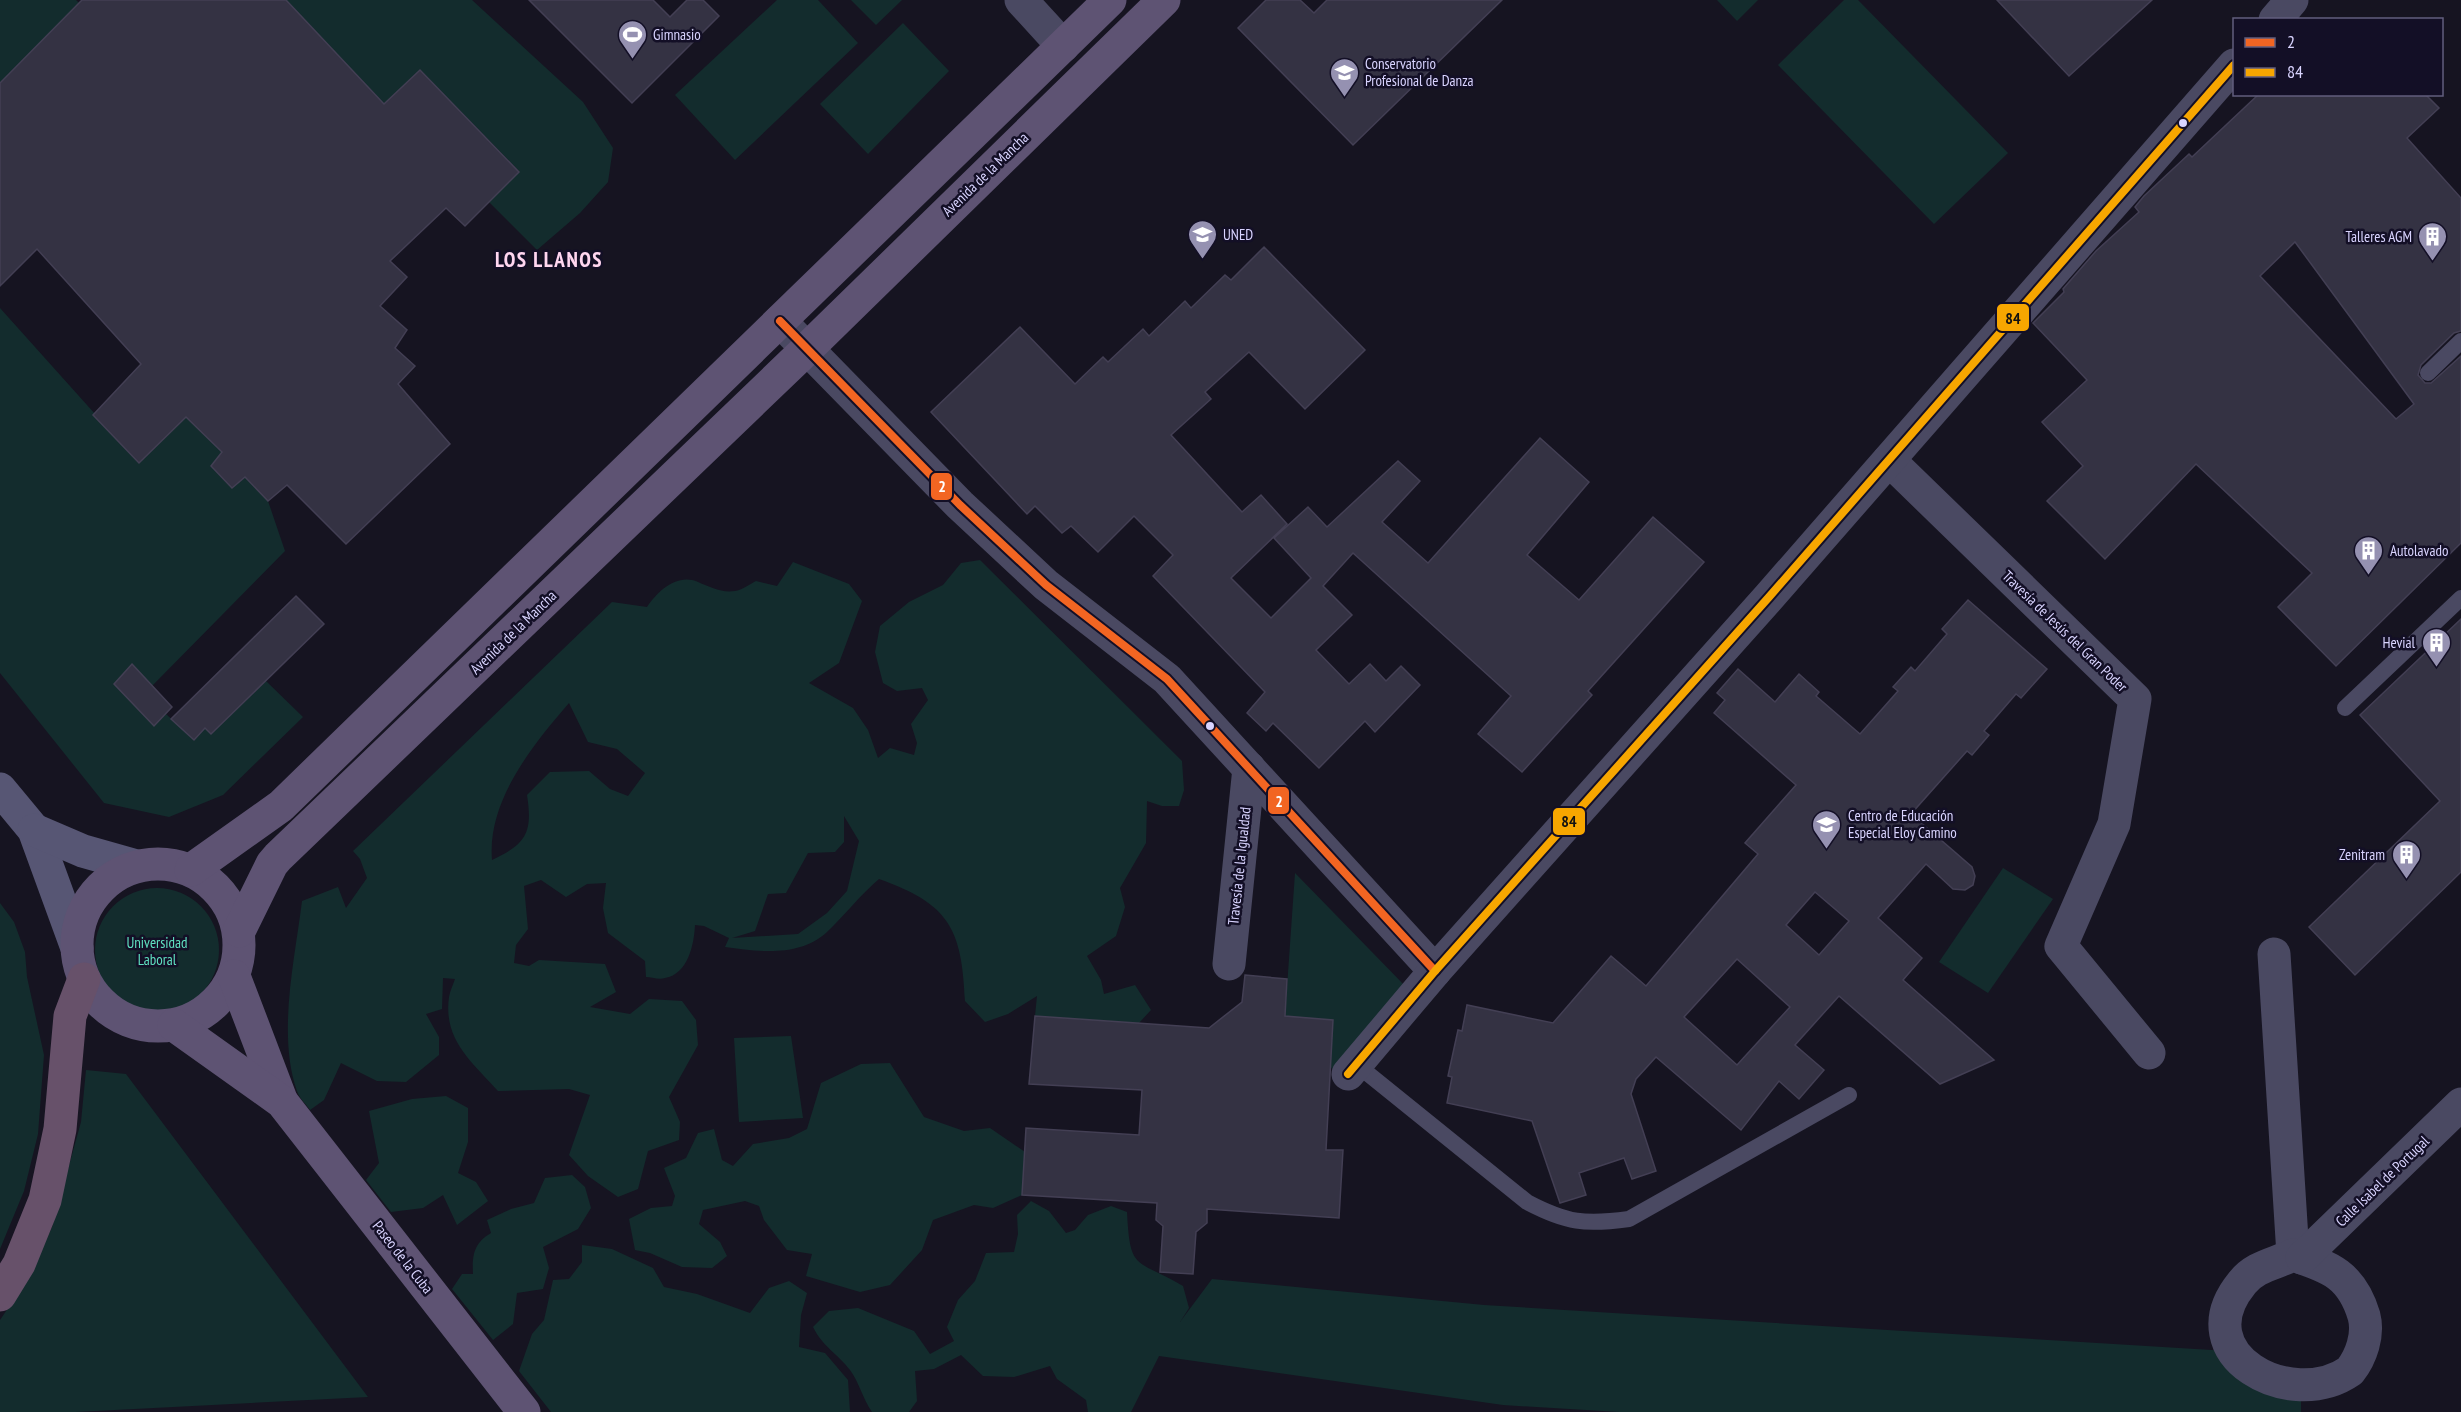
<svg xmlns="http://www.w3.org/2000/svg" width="2461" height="1412" font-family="'PT Sans Narrow',sans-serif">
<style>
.green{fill:#132c2d;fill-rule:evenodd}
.building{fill:#343243;stroke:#433f54;stroke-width:1.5;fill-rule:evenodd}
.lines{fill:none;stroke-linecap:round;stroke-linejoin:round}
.service{stroke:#4a4962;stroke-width:16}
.minor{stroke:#4a4962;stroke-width:33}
.secondary{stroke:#575674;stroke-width:33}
.primary{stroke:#5e5373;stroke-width:33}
.motorway{stroke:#67516a;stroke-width:33}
.bus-1-casing{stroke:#130f26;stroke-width:12}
.bus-2-casing{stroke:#130f26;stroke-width:12}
.bus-1{stroke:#f26522;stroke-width:8}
.bus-2{stroke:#f7a600;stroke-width:8}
.bus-dot{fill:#d9d4ff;stroke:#130f26;stroke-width:2}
.labels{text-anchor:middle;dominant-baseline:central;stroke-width:5;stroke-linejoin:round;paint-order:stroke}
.poi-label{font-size:15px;fill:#d9d4ff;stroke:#130f26;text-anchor:start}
.street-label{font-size:15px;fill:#d9d4ff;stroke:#130f26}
.park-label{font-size:15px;fill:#5fe0c0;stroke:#130f26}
.district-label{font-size:21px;font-weight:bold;letter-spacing:1.5px;fill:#ffd6f0;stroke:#130f26}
.line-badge{stroke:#130f26;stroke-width:2}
.badge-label{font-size:16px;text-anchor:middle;font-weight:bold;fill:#fff}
.pale-badge-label{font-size:16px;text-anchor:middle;font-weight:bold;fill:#111}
</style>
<rect width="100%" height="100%" fill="#161421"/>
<g class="green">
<polygon points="0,0 76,0 79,3 0,83"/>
<polygon points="286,0 472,0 583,102 613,148 608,182 580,213 537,250 489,202 519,171 420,70 384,104"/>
<polygon points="777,0 818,0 858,43 735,160 675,95"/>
<polygon points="851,0 902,0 876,25"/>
<polygon points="1717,0 1758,0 1737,21"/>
<polygon points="1844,0 1858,0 2008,153 1934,224 1778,65"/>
<polygon points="903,23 949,71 868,154 820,104"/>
<polygon points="0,308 139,463 186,417 222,452 211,466 232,488 245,477 268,501 285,551 152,686 114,684 154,726 166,714 194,740 205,728 211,734 266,681 303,717 223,795 169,817 104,803 0,673"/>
<path d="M980,560L1182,761L1184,790L1179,806H1162L1147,801L1146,843L1120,888L1125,907L1116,936L1087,956L1101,980L1104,994L1135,985L1151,1010L1139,1023L1035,1016L1037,996L1008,1014L985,1022L965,1001C962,928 949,904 879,879C860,895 845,915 827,932C800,957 760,952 725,947L729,938L704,926L695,925C694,945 688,974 665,978C659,980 651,977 646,977L645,961L608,933L603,908L606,883L587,884L566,897L541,880L524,886L528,929L516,945L514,963L529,966L539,960L605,964L616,992L590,1007L630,1014L649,999L682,1001L696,1020L698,1045L669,1097L680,1122L679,1140L648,1151L638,1189L618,1197L588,1176L569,1155L590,1095L569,1089L498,1091C472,1062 443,1040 449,997C450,991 453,985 455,979L443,978L442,1009L426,1014L439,1037V1055L406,1082L377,1081L341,1063L324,1100L310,1110C306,1104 299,1098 297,1091C277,1034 295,959 302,901L338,887L346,908L367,878L360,859L353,851L612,602L647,607C658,591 677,573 698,582C710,587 721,593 735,591C742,590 750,584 756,581L777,586L793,562L849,584L862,601L839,663L809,683L853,708L868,730L878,758L890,748L914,755L917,743L911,724L928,700L922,688L897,691L883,683L875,652L880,626L909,602L943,585L961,563ZM569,703L588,742L617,749L645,773L628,796L610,789L589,771L550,772L527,795C533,833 526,844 492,860C487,801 532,746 569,703ZM844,816L859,841L847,891L827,913L798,934L732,938L755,931L768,894L786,893L808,853L835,852L844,842Z"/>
<polygon points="2003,868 2053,899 1988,993 1939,962"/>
<polygon points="1295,873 1407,988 1337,1074 1285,1016"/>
<circle cx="157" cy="950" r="62"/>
<polygon points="0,903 14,922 25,952 27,977 44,1055 38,1134 24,1191 0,1249"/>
<polygon points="791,1036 803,1118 739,1122 734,1038"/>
<polygon points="890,1063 924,1117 964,1131 990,1128 1025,1152 1022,1195 993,1208 974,1205 933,1220 922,1250 890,1285 860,1292 806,1276 812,1254 787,1250 764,1220 759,1206 745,1201 703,1210 699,1224 720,1242 727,1256 712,1268 682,1267 650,1253 635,1250 629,1219 651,1208 672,1206 675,1196 664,1168 686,1158 698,1133 714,1129 722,1160 733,1166 753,1144 789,1138 807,1129 821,1083 861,1064"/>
<polygon points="86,1070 126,1074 368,1397 76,1412 0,1412 0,1320 29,1277 52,1227 81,1122"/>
<polygon points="446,1096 468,1108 468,1142 458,1173 476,1182 488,1201 457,1225 443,1195 423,1208 391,1212 366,1180 379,1163 369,1111 412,1099"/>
<path d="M572,1175L585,1187L591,1208L578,1229L543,1247L549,1268L543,1289L517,1293L513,1324L493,1340L452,1289L462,1274H473C472,1255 474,1243 491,1233L487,1220L511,1209L534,1203L545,1178Z"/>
<path d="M1031,1201L1049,1211L1066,1233L1075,1230L1088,1215L1111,1206L1127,1212C1130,1273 1136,1258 1183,1286L1189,1308L1180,1322L1212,1279L1484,1305L2228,1351L2301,1398V1412H1619L1503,1405L1159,1356L1131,1412H1088L1086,1400L1057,1379L1050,1366L1014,1377L983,1376L961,1355L934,1369L915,1371L917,1401L909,1412H872C863,1399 859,1382 850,1370C837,1353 823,1347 813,1327L829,1311L858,1308L914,1331L930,1354L954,1341L947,1327L958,1300L975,1281L986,1253L1014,1252L1018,1234L1017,1215Z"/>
<polygon points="582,1245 612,1249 653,1268 664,1287 697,1294 750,1313 769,1288 789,1281 807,1293 801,1315 799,1347 825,1353 848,1380 850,1412 551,1412 519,1371 532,1334 544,1320 553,1280 569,1279 582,1262"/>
</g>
<g class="building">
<polygon points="82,0 286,0 384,104 420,70 519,172 465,226 446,208 390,261 407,277 380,306 407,330 395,348 415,366 398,384 450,444 346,544 287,485 268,501 245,477 232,488 211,466 222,452 186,417 139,463 93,415 141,364 37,249 0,286 0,83"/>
<polygon points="529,0 653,0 670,17 687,0 703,0 719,16 632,103"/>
<polygon points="1266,0 1300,0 1314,13 1327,0 1502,0 1353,145 1238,28"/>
<polygon points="1997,0 2152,0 2069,76"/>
<path d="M2259,94H2425L2439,108L2407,138L2461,198V331L2454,333L2421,365L2418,375L2425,383H2431L2461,356V543L2336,666L2278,607L2312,573L2196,464L2105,559L2047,501L2083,466L2042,422L2087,380L2033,323L2064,292L2063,289L2096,251L2139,212L2135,207L2144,196L2189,154L2192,157ZM2295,242L2414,404L2396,419L2260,276Z"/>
<polygon points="1264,247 1365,350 1305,409 1249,352 1205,392 1211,399 1171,435 1242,512 1261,495 1287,524 1231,578 1271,618 1311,578 1274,538 1308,507 1327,527 1398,461 1420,481 1382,522 1428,563 1540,438 1589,482 1527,555 1579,600 1653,517 1704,562 1588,691 1592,695 1522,772 1478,734 1511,696 1353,553 1323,586 1352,615 1316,650 1349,684 1370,664 1386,681 1401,666 1420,685 1375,732 1365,721 1319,768 1273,723 1266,731 1247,713 1265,692 1153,576 1173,555 1134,516 1098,552 1071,526 1062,533 1035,506 1027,514 931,412 1020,327 1075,384 1103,357 1108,362 1143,329 1149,336 1185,301 1191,308 1225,275 1231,280"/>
<polygon points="296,596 324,624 211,734 205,728 194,740 171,719"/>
<path d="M1968,600L2047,669L2021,698L2016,694L1984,731L1989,735L1972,755L1967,751L1911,814L1972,867L1975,876L1973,885L1965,890L1953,889L1926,864L1878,918L1922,958L1903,980L1994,1060L1940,1084L1839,996L1795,1045L1824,1070L1799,1099L1779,1081L1741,1130L1656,1057L1636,1079L1631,1094L1656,1171L1632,1179L1624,1158L1579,1173L1586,1195L1560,1203L1532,1121L1447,1103L1452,1077L1448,1076L1458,1030L1462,1031L1467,1005L1553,1023L1611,956L1646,986L1758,854L1745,843L1796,785L1714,713L1725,700L1717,693L1738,669L1775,702L1799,674L1819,692L1816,696L1860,734L1898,691L1893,687L1911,667L1915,671L1947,634L1942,629ZM1815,892L1849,921L1819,955L1786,925ZM1737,959L1790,1007L1737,1065L1684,1017Z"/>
<polygon points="2461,619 2461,872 2355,975 2309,927 2440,801 2360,715"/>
<polygon points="132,664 172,707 154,726 114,684"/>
<polygon points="1245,975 1287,979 1285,1016 1333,1020 1326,1150 1343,1150 1339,1218 1207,1209 1207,1223 1196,1232 1193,1274 1160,1272 1163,1226 1156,1220 1157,1203 1022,1195 1026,1128 1139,1135 1142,1090 1029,1084 1035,1016 1209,1028 1242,1002"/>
</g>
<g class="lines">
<g class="service">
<polyline points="2428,373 2461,341"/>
<polyline points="2345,708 2461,598"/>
<path d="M1356,1064L1527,1202C1567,1223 1585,1225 1629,1219L1849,1095"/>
</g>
<g class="minor">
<polyline points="1021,0 1063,46"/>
<polyline points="2275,20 2292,0"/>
<polyline points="780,321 960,505 1046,585 1167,679 1435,971"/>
<polyline points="1889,460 2135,699 2114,824 2061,946 2149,1053"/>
<polyline points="2274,954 2293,1255"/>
<polyline points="1229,964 1249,768"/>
<polyline points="1348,1074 1435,971 1769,597 2234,65"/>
<path d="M2293,1255C2330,1267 2352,1275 2364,1316C2369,1335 2361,1357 2350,1371C2291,1412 2183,1355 2242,1283C2255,1266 2275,1264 2293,1255Z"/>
<polyline points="2302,1258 2461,1104"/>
</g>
<g class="secondary">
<polyline points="0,789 34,830 77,948"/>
<polyline points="34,830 83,851 136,866"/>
</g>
<g class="primary">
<circle cx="158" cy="945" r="81"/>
<polyline points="191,870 281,806 1110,0"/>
<polyline points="239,931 272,864 278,857 807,349 1164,0"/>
<polyline points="234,976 282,1102"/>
<polyline points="174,1025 282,1102 524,1412"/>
</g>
<polyline class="motorway" points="0,1295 19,1264 45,1200 60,1129 70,1016 84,979"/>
<defs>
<polyline id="bus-1" points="780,321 960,505 1046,585 1167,679 1435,971"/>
<polyline id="bus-2" points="1348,1074 1435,971 1769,597 2234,65"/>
</defs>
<use href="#bus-1" class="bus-1-casing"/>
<use href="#bus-2" class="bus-2-casing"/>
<use href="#bus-1" class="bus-1"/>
<use href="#bus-2" class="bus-2"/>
</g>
<defs>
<symbol id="stadium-pin" viewBox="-11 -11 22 30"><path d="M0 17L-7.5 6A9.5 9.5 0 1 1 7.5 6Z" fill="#9591b1" stroke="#130f26"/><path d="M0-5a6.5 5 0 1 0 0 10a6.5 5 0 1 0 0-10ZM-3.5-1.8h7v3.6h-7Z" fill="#fff"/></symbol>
<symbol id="university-pin" viewBox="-11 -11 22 30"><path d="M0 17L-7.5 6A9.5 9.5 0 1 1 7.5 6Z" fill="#9591b1" stroke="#130f26"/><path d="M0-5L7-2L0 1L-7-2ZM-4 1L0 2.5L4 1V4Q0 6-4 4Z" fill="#fff"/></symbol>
<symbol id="building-pin" viewBox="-11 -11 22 30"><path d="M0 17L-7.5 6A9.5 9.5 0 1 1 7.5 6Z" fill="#9591b1" stroke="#130f26"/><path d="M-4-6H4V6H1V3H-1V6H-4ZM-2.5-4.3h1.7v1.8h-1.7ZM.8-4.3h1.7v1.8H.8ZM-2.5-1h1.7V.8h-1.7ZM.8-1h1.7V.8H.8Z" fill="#fff"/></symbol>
<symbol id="school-pin" viewBox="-11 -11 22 30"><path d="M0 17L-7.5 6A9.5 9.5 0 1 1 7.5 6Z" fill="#9591b1" stroke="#130f26"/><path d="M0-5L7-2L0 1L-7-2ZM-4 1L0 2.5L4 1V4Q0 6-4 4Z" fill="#fff"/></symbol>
</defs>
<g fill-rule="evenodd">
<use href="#stadium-pin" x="616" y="18" width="33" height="45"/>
<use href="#university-pin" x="1328" y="56" width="33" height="45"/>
<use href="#university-pin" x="1186" y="218" width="33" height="45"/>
<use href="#building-pin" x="2416" y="220" width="33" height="45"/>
<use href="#building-pin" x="2352" y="534" width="33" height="45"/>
<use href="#building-pin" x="2420" y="626" width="33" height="45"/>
<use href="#school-pin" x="1810" y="808" width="33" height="45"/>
<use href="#building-pin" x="2390" y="838" width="33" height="45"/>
</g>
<g class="bus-dot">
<circle cx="2183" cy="123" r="5"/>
<circle cx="1210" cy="726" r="5"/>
</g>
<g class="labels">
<g class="poi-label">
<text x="653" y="34">Gimnasio</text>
<text x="1365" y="63">Conservatorio<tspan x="1365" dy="17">Profesional de Danza</tspan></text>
<text x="1223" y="234">UNED</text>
<text x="2412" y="236" text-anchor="end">Talleres AGM</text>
<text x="2390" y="550">Autolavado</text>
<text x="2415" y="642" text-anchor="end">Hevial</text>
<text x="1848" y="815">Centro de Educación<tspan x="1848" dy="17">Especial Eloy Camino</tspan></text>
<text x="2385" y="854" text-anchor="end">Zenitram</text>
</g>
<g class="street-label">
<text transform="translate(985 174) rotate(-44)">Avenida de la Mancha</text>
<text transform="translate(2065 631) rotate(44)">Travesía de Jesús del Gran Poder</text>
<text transform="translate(513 632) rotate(-44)">Avenida de la Mancha</text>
<text transform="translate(1239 866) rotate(-84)">Travesía de la Igualdad</text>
<text transform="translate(2382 1181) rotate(-44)">Calle Isabel de Portugal</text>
<text transform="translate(403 1257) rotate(52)">Paseo de la Cuba</text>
</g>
<g class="park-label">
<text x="157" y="942">Universidad<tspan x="157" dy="17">Laboral</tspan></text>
</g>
<g class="district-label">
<text x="549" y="259">LOS LLANOS</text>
</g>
</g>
<g class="line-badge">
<rect x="1996" y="303" width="34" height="29" rx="6" fill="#f7a600"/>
<rect x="930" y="472" width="23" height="29" rx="6" fill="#f26522"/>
<rect x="1267" y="786" width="23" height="29" rx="6" fill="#f26522"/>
<rect x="1552" y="807" width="34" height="29" rx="6" fill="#f7a600"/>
</g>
<g class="badge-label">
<text x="942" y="492">2</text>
<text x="1279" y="807">2</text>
</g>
<g class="pale-badge-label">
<text x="2013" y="324">84</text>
<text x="1569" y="827">84</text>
</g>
<rect x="2233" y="18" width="210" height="78" fill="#130f26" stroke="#625e7d" stroke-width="1.5"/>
<rect x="2245" y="38" width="30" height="9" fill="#f26522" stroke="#625e7d" stroke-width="1.5"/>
<text x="2287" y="48" font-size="18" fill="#d9d4ff">2</text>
<rect x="2245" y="68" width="30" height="9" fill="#f7a600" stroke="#625e7d" stroke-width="1.5"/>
<text x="2287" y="78" font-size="18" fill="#d9d4ff">84</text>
</svg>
